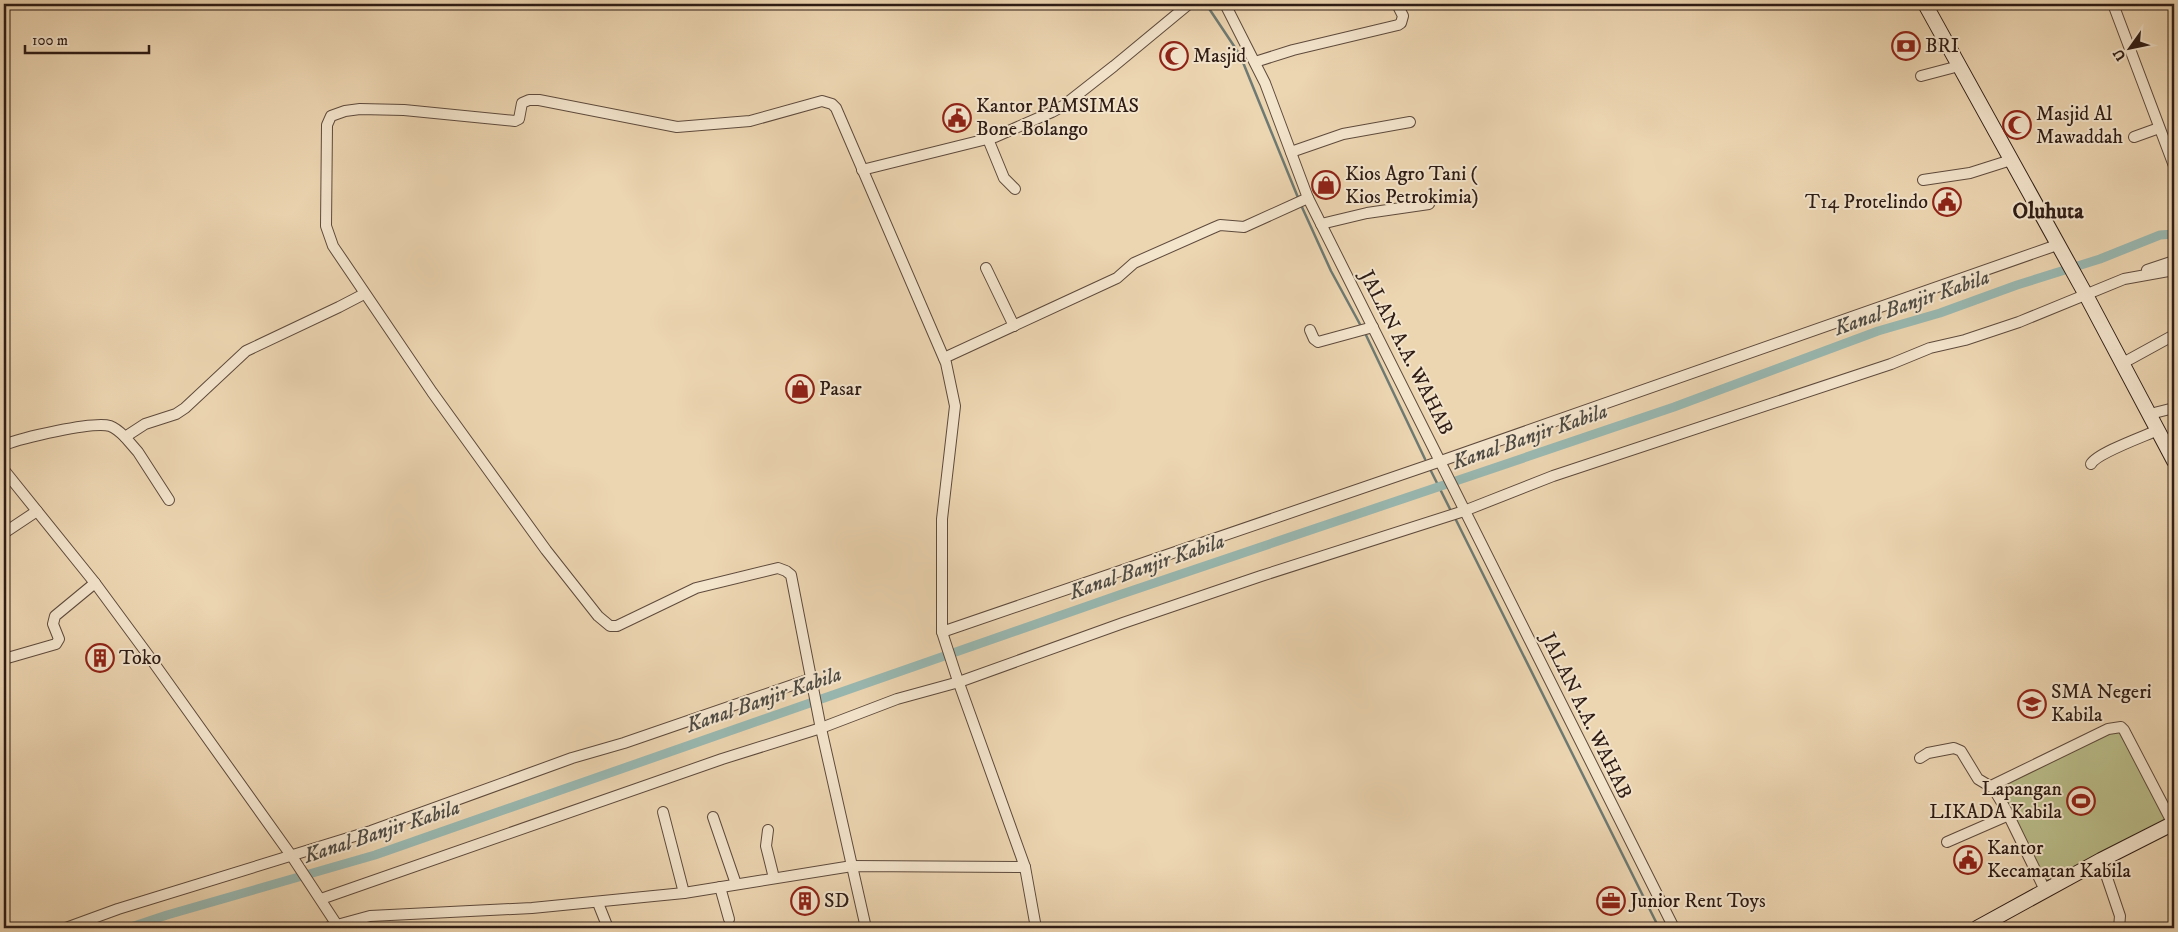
<svg xmlns="http://www.w3.org/2000/svg" width="2178" height="932" font-family="'IM FELL DW Pica',serif">
<style>
.green{fill:#b9bd8a;stroke:#746c50}
.lines{fill:none;stroke-linecap:round;stroke-linejoin:round}
.stream{stroke:#6e7a73;stroke-width:2.5}
.canal{stroke:#99b8b1;stroke-width:9}
.street-casing{stroke:#5e4a3c;stroke-width:12}
.secondary-casing{stroke:#2e1c15;stroke-width:16}
.street{stroke:#f3e4cc;stroke-width:10}
.secondary{stroke:#f3e4cc;stroke-width:14}
.labels{text-anchor:middle;dominant-baseline:central;stroke-width:4;stroke-linejoin:round;paint-order:stroke}
.poi-label{font-size:20px;fill:#2e1c15;stroke:#f3e4cc;text-anchor:start}
.street-label{font-size:20px;fill:#2e1c15;stroke:#f3e4cc}
.water-label{font-size:21px;font-style:italic;fill:#4e4b44;stroke:#f3e4cc}
.quarter-label{font-size:22px;font-weight:bold;fill:#2e1c15;stroke:#f3e4cc}
</style>
<rect width="100%" height="100%" fill="#ecd5b1"/>
<filter id="stains"><feTurbulence type="fractalNoise" baseFrequency=".004" numOctaves="4"/><feColorMatrix values="0 0 0 0 .2 0 0 0 0 .09 0 0 0 0 .02 0 0 0 .5 -.17"/></filter>
<radialGradient id="worn" r=".72"><stop offset=".6" stop-color="#630" stop-opacity="0"/><stop offset="1" stop-color="#630" stop-opacity=".3"/></radialGradient>
<polygon class="green" points="2115,725 2168,820 2044,882 1995,782"/>
<g class="lines">
<g class="stream">
<polyline points="1206,4 1240,55 1299,200"/>
<polyline points="1301,205 1331,271 1362,328"/>
<polyline points="1365,333 1425,459"/>
<polyline points="1430,469 1452,513"/>
<polyline points="1455,518 1659,928"/>
</g>
<polyline class="canal" points="128,928 167,915 375,855 1119,595 1674,407 1878,331 1940,313 2017,285 2100,259 2160,235 2174,234"/>
<defs>
<g id="street">
<polyline points="1225,4 1265,83 1308,198 1674,928"/>
<polyline points="2113,4 2174,166"/>
<polyline points="1255,62 1293,50 1398,25 1401,23 1403,16 1397,4"/>
<polyline points="1921,76 1959,66"/>
<polyline points="2134,137 2159,128"/>
<polyline points="988,139 1004,178 1015,189"/>
<polyline points="1291,152 1343,134 1410,122"/>
<polyline points="862,170 995,137 1052,112 1063,106 1114,66 1189,4"/>
<polyline points="1923,180 1970,173 2011,160"/>
<polyline points="1321,224 1367,213 1429,204"/>
<polyline points="986,268 1014,326"/>
<polyline points="2147,270 2174,261"/>
<polyline points="1310,330 1314,339 1318,342 1373,327"/>
<polyline points="944,358 1117,278 1134,263 1213,228 1220,225 1244,227 1308,198"/>
<polyline points="2123,363 2174,335"/>
<polyline points="2150,414 2174,408"/>
<polyline points="125,437 138,452 169,500"/>
<path d="M4,445C21,438 93,421 110,426C116,428 120,432 125,437L145,424L176,414L185,408L246,351L339,307L364,294"/>
<path d="M2091,464C2097,453 2145,436 2158,430"/>
<polyline points="4,470 95,583 151,659 293,858 339,928"/>
<polyline points="4,533 37,511"/>
<polyline points="942,632 1441,461 2057,245"/>
<polyline points="4,659 56,644 59,639 53,624 55,616 95,583"/>
<polyline points="1920,758 1928,753 1954,748 1961,751 1978,779 1993,788 2005,808 2045,890"/>
<polyline points="1991,786 2108,729 2121,727 2124,730 2173,824"/>
<polyline points="663,812 684,893"/>
<polyline points="713,817 736,884"/>
<polyline points="768,830 766,846 774,878"/>
<polyline points="1947,842 2009,815"/>
<polyline points="2101,860 2120,916 2119,928"/>
<polyline points="720,887 729,919"/>
<polyline points="321,899 722,759 821,728 897,699 959,682 1123,623 1261,576 1464,511 1553,476 1891,364 1930,348 1965,340 2019,322 2124,279 2174,270"/>
<polyline points="598,903 608,928"/>
<polyline points="66,928 118,909 371,831 572,758 624,743 810,679"/>
<polyline points="326,928 370,916 532,908 684,893 852,866 1025,867"/>
<polyline points="866,928 820,724 791,575 786,571 778,568 696,588 617,626 610,626 598,616 546,550 432,392 333,246 326,226 327,125 331,116 345,111 360,109 404,110 515,121 519,119 522,103 529,100 539,100 677,127 750,121 822,101 832,104 836,108 946,363 955,406 942,519 942,632 956,675 1025,867 1036,928"/>
</g>
<g id="secondary">
<polyline points="1925,4 2086,295 2174,461"/>
<polyline points="1977,928 2101,860 2174,823"/>
</g>
</defs>
<use href="#street" class="street-casing"/>
<use href="#secondary" class="secondary-casing"/>
<use href="#street" class="street"/>
<use href="#secondary" class="secondary"/>
</g>
<defs>
<symbol id="bank-ring" viewBox="-11 -11 22 22"><circle r="9.5" fill="#f3e4cc" stroke="#8f2418" stroke-width="1.5"/><path d="M-6-4H6V4H-6ZM0-2.3a2.3 2.3 0 1 0 0 4.6a2.3 2.3 0 1 0 0-4.6Z" fill="#8f2418"/></symbol>
<symbol id="mosque-ring" viewBox="-11 -11 22 22"><circle r="9.5" fill="#f3e4cc" stroke="#8f2418" stroke-width="1.5"/><path d="M3.5-4.9A6 6 0 1 0 3.5 4.9A5 5 0 1 1 3.5-4.9Z" fill="#8f2418"/></symbol>
<symbol id="civic-ring" viewBox="-11 -11 22 22"><circle r="9.5" fill="#f3e4cc" stroke="#8f2418" stroke-width="1.5"/><path d="M-.6-6.5H3V-4.5H.6V-3L4-1V1h2V6H-6V1h2V-1L-.6-3ZM-1.2 2.5V6h2.4V2.5Z" fill="#8f2418"/></symbol>
<symbol id="shop-ring" viewBox="-11 -11 22 22"><circle r="9.5" fill="#f3e4cc" stroke="#8f2418" stroke-width="1.5"/><path d="M-5-2.5h2.3a2.7 3.5 0 0 1 5.4 0H5L5.5 6h-11ZM-1.5-2.5h3a1.5 2.3 0 0 0-3 0Z" fill="#8f2418"/></symbol>
<symbol id="building-ring" viewBox="-11 -11 22 22"><circle r="9.5" fill="#f3e4cc" stroke="#8f2418" stroke-width="1.5"/><path d="M-4-6H4V6H1V3H-1V6H-4ZM-2.5-4.3h1.7v1.8h-1.7ZM.8-4.3h1.7v1.8H.8ZM-2.5-1h1.7V.8h-1.7ZM.8-1h1.7V.8H.8Z" fill="#8f2418"/></symbol>
<symbol id="school-ring" viewBox="-11 -11 22 22"><circle r="9.5" fill="#f3e4cc" stroke="#8f2418" stroke-width="1.5"/><path d="M0-5L7-2L0 1L-7-2ZM-4 1L0 2.5L4 1V4Q0 6-4 4Z" fill="#8f2418"/></symbol>
<symbol id="stadium-ring" viewBox="-11 -11 22 22"><circle r="9.5" fill="#f3e4cc" stroke="#8f2418" stroke-width="1.5"/><path d="M0-5a6.5 5 0 1 0 0 10a6.5 5 0 1 0 0-10ZM-3.5-1.8h7v3.6h-7Z" fill="#8f2418"/></symbol>
<symbol id="office-ring" viewBox="-11 -11 22 22"><circle r="9.5" fill="#f3e4cc" stroke="#8f2418" stroke-width="1.5"/><path d="M-6-3h4V-5.5h4V-3h4V5H-6ZM-1-4.5V-3h2v-1.5ZM-6 0V1H6V0Z" fill="#8f2418"/></symbol>
</defs>
<g fill-rule="evenodd">
<use href="#bank-ring" x="1890" y="30" width="32" height="32"/>
<use href="#mosque-ring" x="1158" y="40" width="32" height="32"/>
<use href="#civic-ring" x="941" y="102" width="32" height="32"/>
<use href="#mosque-ring" x="2001" y="109" width="32" height="32"/>
<use href="#shop-ring" x="1310" y="169" width="32" height="32"/>
<use href="#civic-ring" x="1931" y="186" width="32" height="32"/>
<use href="#shop-ring" x="784" y="373" width="32" height="32"/>
<use href="#building-ring" x="84" y="642" width="32" height="32"/>
<use href="#school-ring" x="2016" y="688" width="32" height="32"/>
<use href="#stadium-ring" x="2065" y="785" width="32" height="32"/>
<use href="#civic-ring" x="1952" y="844" width="32" height="32"/>
<use href="#building-ring" x="789" y="885" width="32" height="32"/>
<use href="#office-ring" x="1595" y="885" width="32" height="32"/>
</g>
<g class="labels">
<g class="poi-label">
<text x="1925" y="46">BRI</text>
<text x="1193" y="56">Masjid</text>
<text x="976" y="106">Kantor PAMSIMAS<tspan x="976" dy="23">Bone Bolango</tspan></text>
<text x="2036" y="114">Masjid Al<tspan x="2036" dy="23">Mawaddah</tspan></text>
<text x="1345" y="174">Kios Agro Tani (<tspan x="1345" dy="23">Kios Petrokimia)</tspan></text>
<text x="1928" y="202" text-anchor="end">T14 Protelindo</text>
<text x="819" y="389">Pasar</text>
<text x="119" y="658">Toko</text>
<text x="2051" y="692">SMA Negeri<tspan x="2051" dy="23">Kabila</tspan></text>
<text x="2062" y="789" text-anchor="end">Lapangan<tspan x="2062" dy="23">LIKADA Kabila</tspan></text>
<text x="1987" y="848">Kantor<tspan x="1987" dy="23">Kecamatan Kabila</tspan></text>
<text x="824" y="901">SD</text>
<text x="1630" y="901">Junior Rent Toys</text>
</g>
<g class="street-label">
<text transform="translate(1406 353) rotate(63)">JALAN A.A. WAHAB</text>
<text transform="translate(1586 716) rotate(64)">JALAN A.A. WAHAB</text>
</g>
<g class="water-label">
<text transform="translate(1912 303) rotate(-19)">Kanal Banjir Kabila</text>
<text transform="translate(1530 437) rotate(-19)">Kanal Banjir Kabila</text>
<text transform="translate(1147 567) rotate(-19)">Kanal Banjir Kabila</text>
<text transform="translate(764 700) rotate(-19)">Kanal Banjir Kabila</text>
<text transform="translate(382 832) rotate(-18)">Kanal Banjir Kabila</text>
</g>
<g class="quarter-label">
<text x="2048" y="211">Oluhuta</text>
</g>
</g>
<rect width="2178" height="932" fill="none" stroke="#ecd5b1" stroke-width="20"/>
<rect x="5" y="5" width="2168" height="922" fill="none" stroke="#2e1c15" stroke-width="2.5"/>
<rect x="10" y="10" width="2158" height="912" fill="none" stroke="#2e1c15"/>
<g transform="translate(2130 48) rotate(237)" stroke="#f3e4cc" stroke-width="4" paint-order="stroke">
<path d="M0-4L9 19L0 12L-9 19Z" fill="#2e1c15"/>
<text y="-8" font-size="14" font-weight="bold" text-anchor="middle" fill="#2e1c15">U</text>
</g>
<path d="M25 45v8h124v-8" fill="none" stroke="#2e1c15" stroke-width="2.5"/>
<text x="32" y="45" font-size="15" fill="#2e1c15" stroke="#f3e4cc" stroke-width="4" paint-order="stroke">100 m</text>
<rect width="100%" height="100%" filter="url(#stains)"/>
<rect width="100%" height="100%" fill="url(#worn)"/>
</svg>
